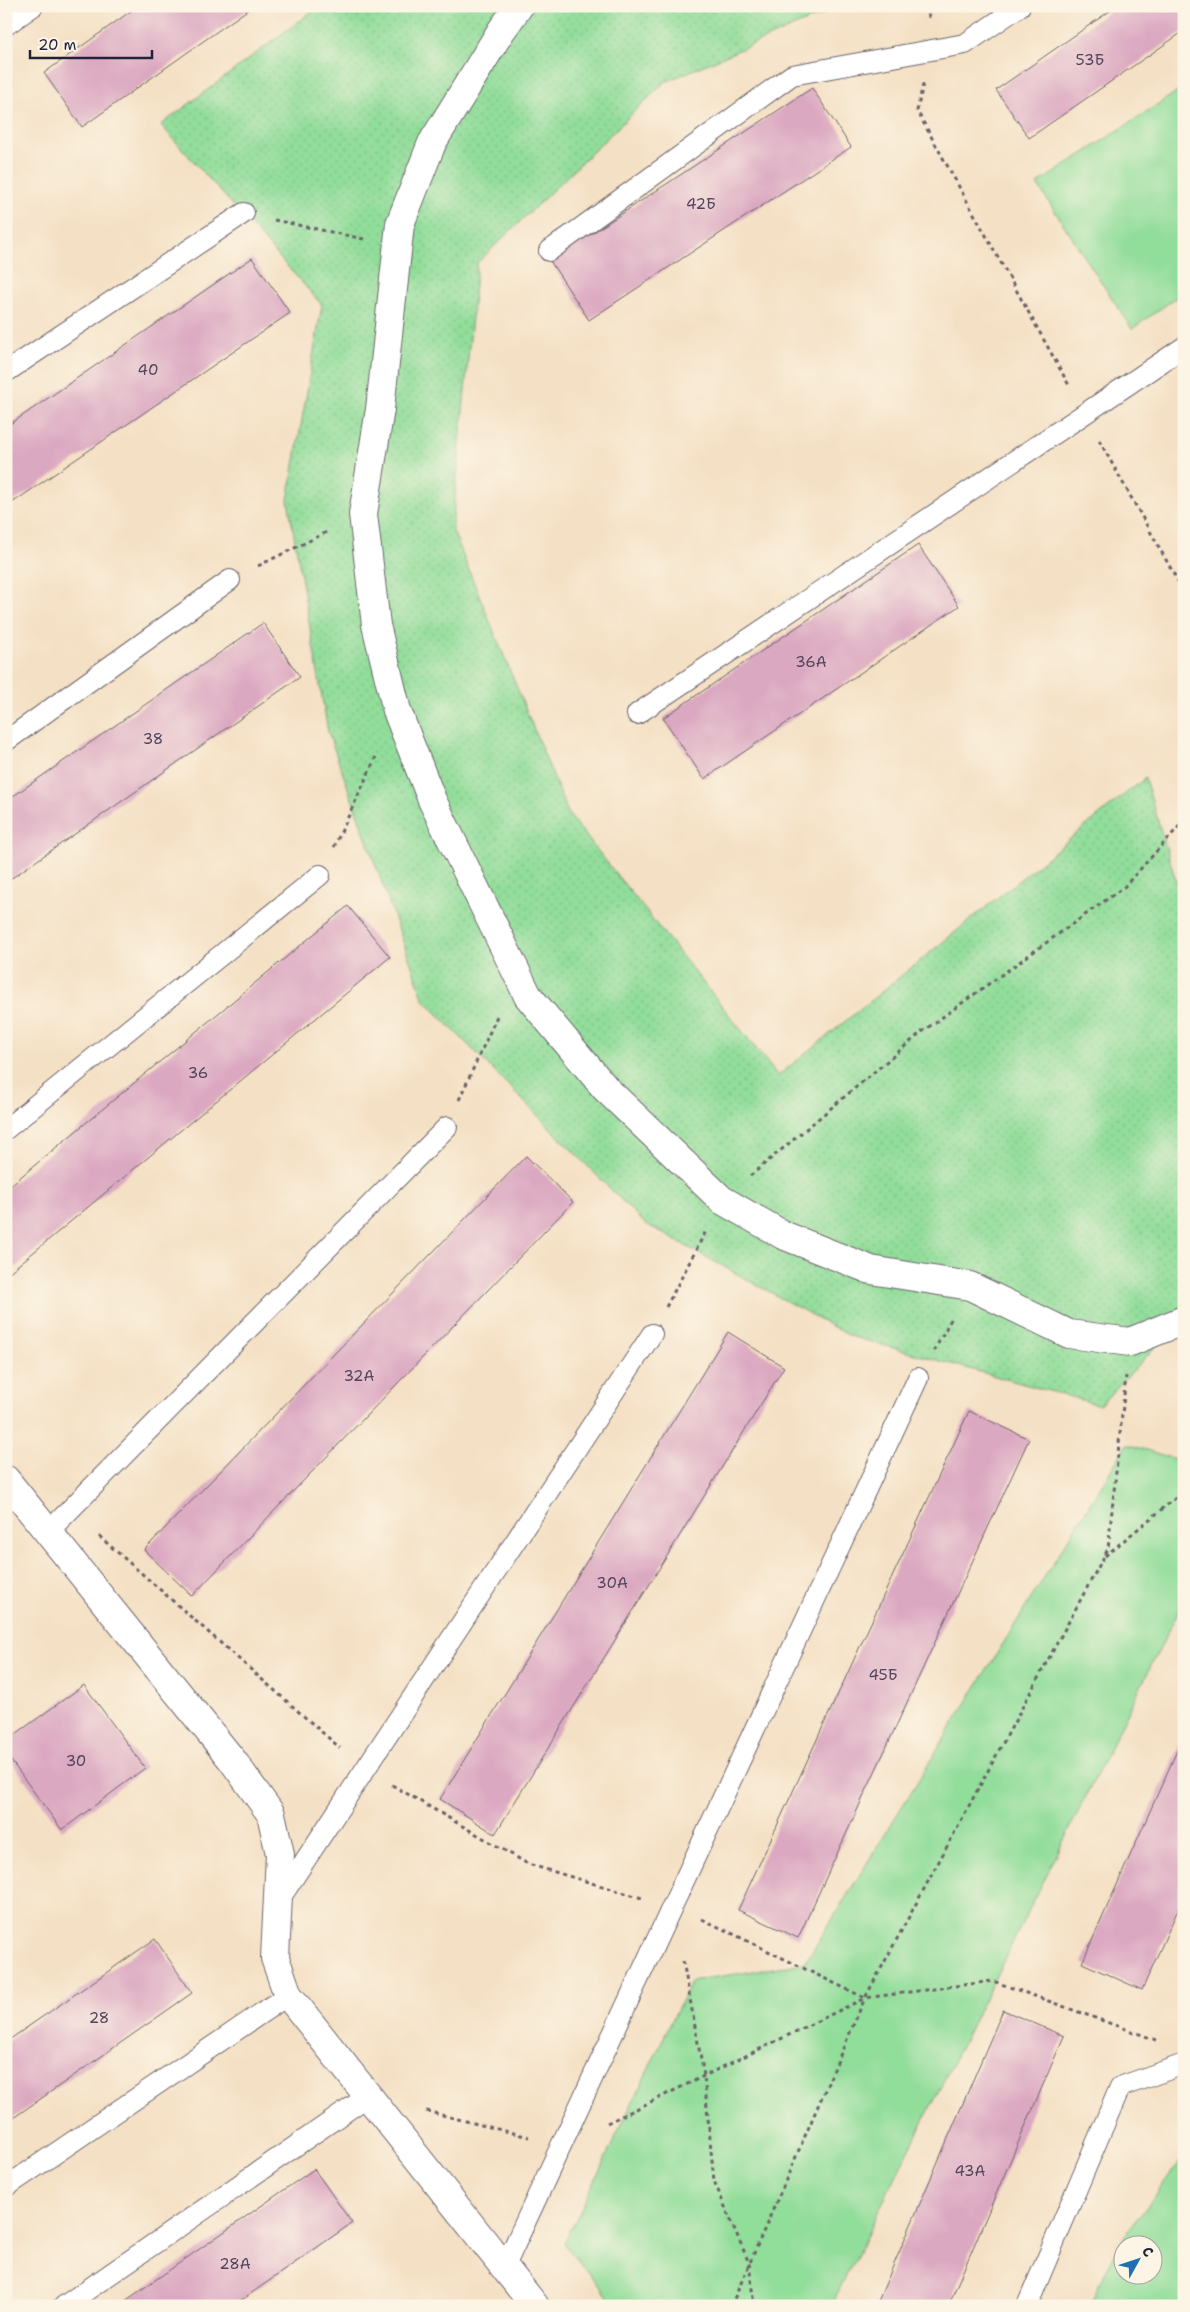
<svg xmlns="http://www.w3.org/2000/svg" width="1190" height="2312" font-family="'Shantell Sans',sans-serif">
<style>
.grass{fill:#91dd9a;stroke:#5a806a;fill-rule:evenodd}
.park{fill:url(#park-dots);stroke:#5a806a}
.building{fill:#dba8c1}
.lines{fill:none;stroke-linecap:round;stroke-linejoin:round}
.lane-casing{stroke:#6c646b;stroke-width:22}
.street-casing{stroke:#6c646b;stroke-width:30}
.path{stroke:#6c646b;stroke-width:3;stroke-dasharray:4 4;stroke-linecap:butt}
.lane{stroke:#fff;stroke-width:20}
.street{stroke:#fff;stroke-width:28}
.labels{text-anchor:middle;dominant-baseline:central;stroke-width:4;stroke-linejoin:round;paint-order:stroke}
.number-label{font-size:15px;fill:#50445c}
</style>
<defs>
<pattern id="park-dots" width="8" height="8" patternUnits="userSpaceOnUse" patternTransform="scale(1.25)"><rect width="8" height="8" fill="#91dd9a"/><path d="M2 2h.1M6 6h.1" fill="none" stroke="#7dbd86" stroke-width="1.8" stroke-linecap="round"/></pattern>
</defs>
<rect width="100%" height="100%" fill="#fcf5e5"/>
<filter id="ink" filterUnits="userSpaceOnUse"><feTurbulence type="fractalNoise" baseFrequency=".02" numOctaves="2"/><feDisplacementMap in="SourceGraphic" scale="10" xChannelSelector="R" yChannelSelector="G"/><feConvolveMatrix kernelMatrix="1 2 1 2 8 2 1 2 1" color-interpolation-filters="sRGB"/></filter>
<filter id="wash" filterUnits="userSpaceOnUse"><feTurbulence type="fractalNoise" baseFrequency=".0096" numOctaves="4" result="noise"/><feDisplacementMap in="SourceGraphic" scale="20" xChannelSelector="R" yChannelSelector="G"/><feGaussianBlur stdDeviation="1.12" result="paint"/><feColorMatrix in="noise" values="0 0 0 0 0 0 0 0 0 0 0 0 0 0 0 0 0 1.4 0 .05"/><feComposite in="paint" operator="in"/></filter>
<g filter="url(#wash)">
<rect width="100%" height="100%" fill="#f4e0c4"/>
<g class="grass">
<polygon points="1184,87 1184,292 1132,329 1037,184"/>
<polygon points="1127,1444 1184,1462 1184,1600 831,2306 616,2306 564,2244 691,1981 805,1963"/>
<path d="M1184,2157V2306H1088L1124,2237ZM1122,2244H1152V2274H1122Z"/>
</g>
<polygon class="park" points="319,6 841,6 665,82 477,263 452,529 569,815 778,1076 1145,778 1184,907 1184,1317 1100,1405 850,1336 644,1223 424,1000 328,732 288,500 322,305 161,125"/>
<g id="blocks">
<g class="building">
<polygon points="138,6 253,6 82,127 44,73"/>
<polygon points="1117,6 1184,6 1184,31 1029,138 996,90"/>
<polygon points="812,88 851,147 589,320 550,261"/>
<polygon points="252,258 290,313 6,507 6,427"/>
<polygon points="918,545 959,606 704,779 663,718"/>
<polygon points="263,623 300,677 6,882 6,801"/>
<polygon points="348,906 390,957 6,1275 6,1189"/>
<polygon points="526,1156 573,1202 192,1596 144,1550"/>
<polygon points="728,1332 784,1367 495,1834 440,1799"/>
<polygon points="969,1411 1029,1439 798,1938 738,1910"/>
<polygon points="84,1685 145,1768 62,1830 6,1754 6,1741"/>
<polygon points="1184,1735 1184,1896 1142,1990 1082,1963"/>
<polygon points="155,1939 192,1993 6,2123 6,2042"/>
<polygon points="1003,2010 1064,2036 948,2306 876,2306"/>
<polygon points="314,2169 352,2223 233,2306 118,2306"/>
</g>
</g>
</g>
<g filter="url(#ink)">
<use href="#blocks" fill-opacity="0" stroke="#6c646b" stroke-width="1"/>
<g class="lines">
<defs>
<g id="lane">
<polyline points="6,25 33,6"/>
<polyline points="549,251 792,75 965,44 1020,6"/>
<polyline points="6,372 244,213"/>
<polyline points="637,714 1184,347"/>
<polyline points="6,741 230,580"/>
<polyline points="6,1129 320,875"/>
<polyline points="48,1532 447,1127"/>
<polyline points="279,1900 652,1334"/>
<polyline points="6,2187 288,1995"/>
<polyline points="504,2268 918,1378"/>
<polyline points="64,2306 368,2096"/>
<polyline points="1027,2306 1120,2087 1184,2064"/>
</g>
<g id="street">
<polyline points="519,6 501,31 432,143 400,224 380,409 363,514 376,625 397,711 432,800 528,996 606,1089 722,1200 783,1235 871,1270 970,1286 1069,1334 1130,1342 1184,1320"/>
<polyline points="6,1480 233,1761 271,1814 280,1854 275,1958 288,1995 535,2306"/>
</g>
</defs>
<use href="#lane" class="lane-casing"/>
<use href="#street" class="street-casing"/>
<g class="path">
<polyline points="928,6 929,18"/>
<polyline points="923,84 917,111 1070,387"/>
<polyline points="274,220 364,239"/>
<polyline points="1099,440 1184,592"/>
<polyline points="258,566 329,531"/>
<polyline points="334,847 376,757"/>
<polyline points="459,1100 498,1014"/>
<polyline points="750,1176 923,1031 1124,887 1184,821"/>
<polyline points="666,1307 706,1231"/>
<polyline points="934,1351 951,1319"/>
<polyline points="99,1536 340,1748"/>
<polyline points="1105,1556 1184,1491"/>
<polyline points="392,1785 528,1864 642,1898"/>
<polyline points="702,1919 865,1998 993,1981 1156,2040"/>
<polyline points="683,1961 704,2076 714,2181 749,2263 754,2306"/>
<polyline points="426,2111 529,2137"/>
<polyline points="607,2123 865,1998 1108,1549 1126,1376"/>
<polyline points="731,2306 865,1998"/>
</g>
<use href="#lane" class="lane"/>
<use href="#street" class="street"/>
</g>
</g>
<g class="labels">
<g class="number-label">
<text x="1090" y="60">53Б</text>
<text x="701" y="204">42Б</text>
<text x="148" y="370">40</text>
<text x="811" y="662">36А</text>
<text x="153" y="739">38</text>
<text x="198" y="1073">36</text>
<text x="359" y="1376">32А</text>
<text x="612" y="1583">30А</text>
<text x="883" y="1675">45Б</text>
<text x="76" y="1761">30</text>
<text x="99" y="2018">28</text>
<text x="970" y="2171">43А</text>
<text x="235" y="2264">28А</text>
</g>
</g>
<rect width="1190" height="2312" fill="none" stroke="#fcf5e5" stroke-width="25"/>
<g transform="translate(1138 2260) rotate(50)"><circle r="24" fill="#fcf5e5" stroke="#a5a1a1"/>
<path d="M0-4L9 19L0 12L-9 19Z" fill="#1f6fb2"/>
<text y="-8" font-size="14" font-weight="bold" text-anchor="middle" fill="#22223b">С</text>
</g>
<path d="M30 50v8h122v-8" fill="none" stroke="#22223b" stroke-width="2.5"/>
<text x="38" y="50" font-size="15" fill="#22223b" stroke="#fcf5e5" stroke-width="4" paint-order="stroke">20 m</text>
</svg>
